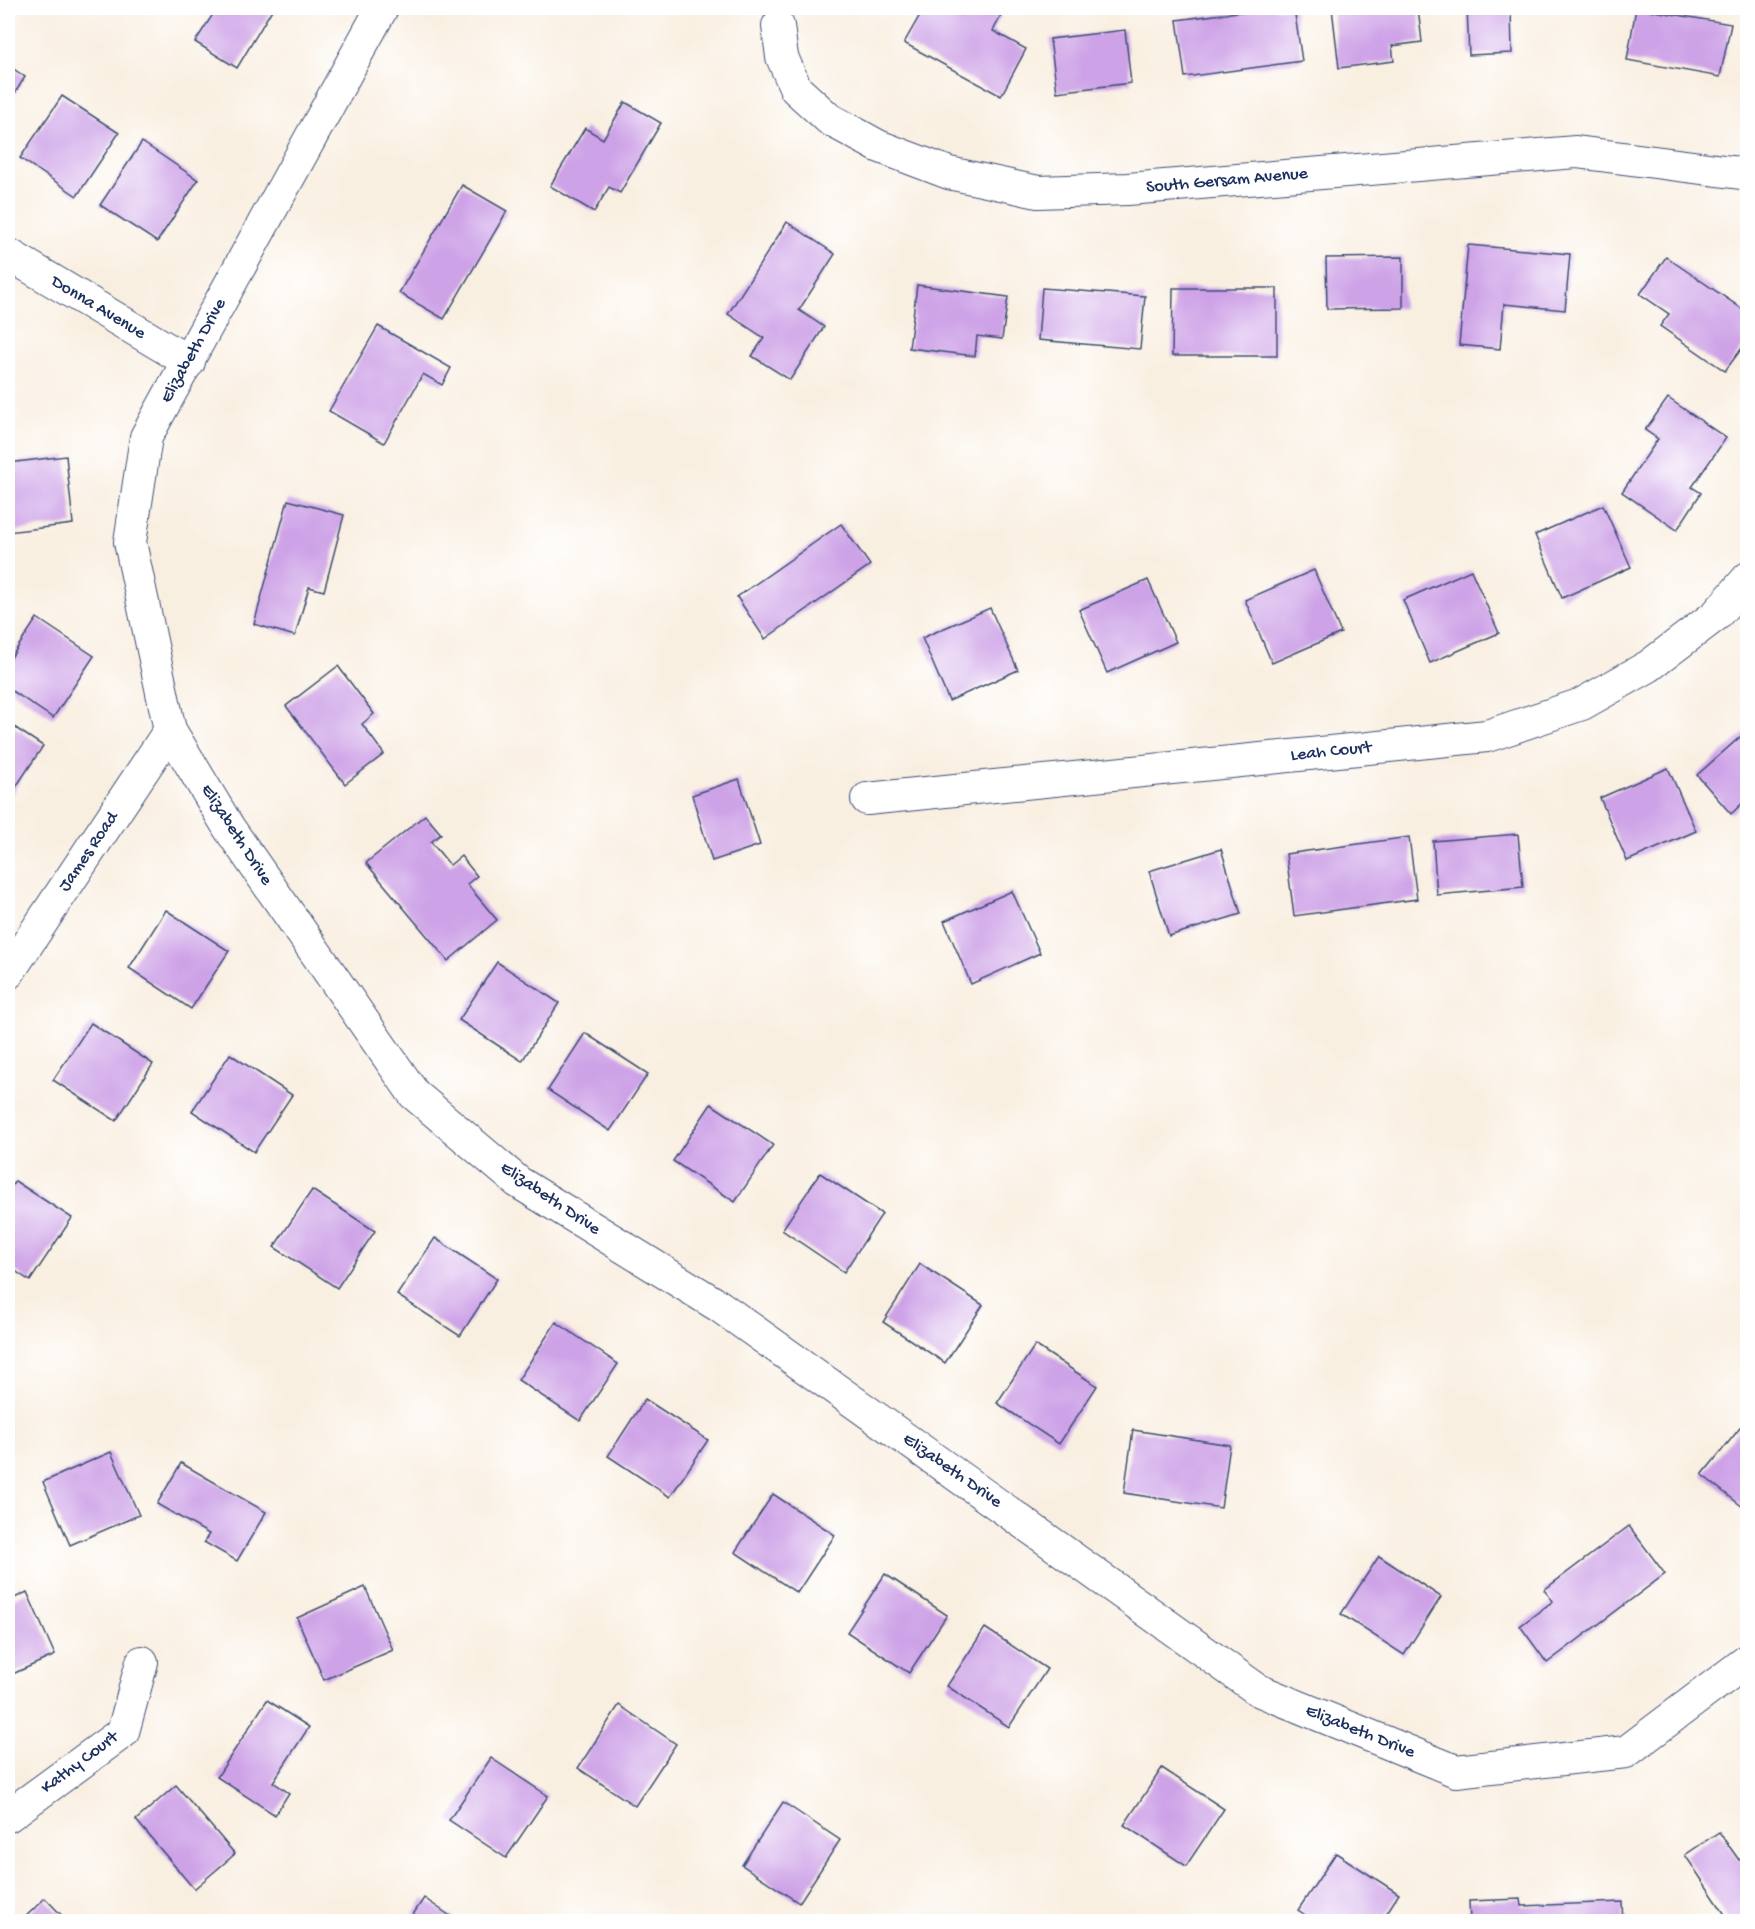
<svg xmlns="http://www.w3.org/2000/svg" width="1755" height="1929" font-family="'Gochi Hand',sans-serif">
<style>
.building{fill:#cda2e7}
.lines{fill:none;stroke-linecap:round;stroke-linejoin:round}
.street-casing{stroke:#3c4c72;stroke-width:34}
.street{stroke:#fff;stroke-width:32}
.labels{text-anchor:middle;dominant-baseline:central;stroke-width:4.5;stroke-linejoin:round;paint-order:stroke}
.street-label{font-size:18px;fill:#1b2f5e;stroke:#fff}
</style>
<rect width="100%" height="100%" fill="#fff"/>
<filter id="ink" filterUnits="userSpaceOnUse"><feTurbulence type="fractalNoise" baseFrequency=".0167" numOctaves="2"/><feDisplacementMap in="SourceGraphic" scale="12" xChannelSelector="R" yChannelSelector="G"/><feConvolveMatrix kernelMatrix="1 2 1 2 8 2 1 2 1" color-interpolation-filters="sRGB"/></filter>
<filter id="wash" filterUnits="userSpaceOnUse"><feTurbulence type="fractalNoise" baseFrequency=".008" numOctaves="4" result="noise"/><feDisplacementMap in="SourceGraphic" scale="24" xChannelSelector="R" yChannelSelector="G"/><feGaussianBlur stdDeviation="1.35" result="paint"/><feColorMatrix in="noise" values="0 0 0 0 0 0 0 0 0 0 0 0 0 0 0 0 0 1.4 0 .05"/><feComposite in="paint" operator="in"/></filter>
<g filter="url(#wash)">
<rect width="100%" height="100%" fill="#f9efe1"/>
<g id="blocks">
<g class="building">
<polygon points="217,8 273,8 237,68 195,42"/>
<polygon points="924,8 946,8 961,15 965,8 985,8 1001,16 993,31 1026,49 1001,96 904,43"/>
<polygon points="1268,8 1294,8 1302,61 1185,77 1177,20"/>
<polygon points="1332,8 1418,8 1422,42 1392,46 1394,61 1339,68"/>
<polygon points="1467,8 1511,8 1512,53 1469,55"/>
<polygon points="1636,8 1731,24 1720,77 1627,60"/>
<polygon points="1125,30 1131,83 1057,92 1050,39"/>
<polygon points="8,65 25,77 8,104"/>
<polygon points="62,96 119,133 77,196 20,158"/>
<polygon points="625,102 661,123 620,193 609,187 594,212 550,186 585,128 603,139"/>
<polygon points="142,142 198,180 157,242 100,205"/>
<polygon points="462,185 507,211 444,319 399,293"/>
<polygon points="787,222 835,254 799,310 824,327 790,380 752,356 764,338 728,314"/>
<polygon points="1468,245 1570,254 1565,310 1504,304 1500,349 1459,345"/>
<polygon points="1403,257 1403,308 1327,309 1326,258"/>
<polygon points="1666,257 1748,313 1748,340 1725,371 1660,326 1669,314 1640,294"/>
<polygon points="917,285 1008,297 1002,339 977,336 975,356 909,348"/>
<polygon points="1042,288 1145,296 1140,349 1038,340"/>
<polygon points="1173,288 1277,288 1277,356 1172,356"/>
<polygon points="378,326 451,368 442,385 423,374 384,443 329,411"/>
<polygon points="1668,398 1726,438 1692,487 1701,493 1677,530 1622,492 1658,439 1645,430"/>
<polygon points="66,456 73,524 8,532 8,463"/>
<polygon points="288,500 344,515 324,591 309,587 295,636 254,624"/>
<polygon points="1603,505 1631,567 1562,598 1535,535"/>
<polygon points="841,524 870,565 765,639 737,597"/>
<polygon points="1314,570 1341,633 1272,663 1245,600"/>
<polygon points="1471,570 1499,633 1430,663 1403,600"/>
<polygon points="1148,580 1176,642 1107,673 1079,610"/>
<polygon points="990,608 1018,670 949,701 922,638"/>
<polygon points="37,618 94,656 53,718 8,688 8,662"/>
<polygon points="338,666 374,714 362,724 384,754 345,784 286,706"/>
<polygon points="8,723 43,746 8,799"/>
<polygon points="1748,730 1748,798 1731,814 1697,775"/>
<polygon points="1668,768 1696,831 1627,861 1600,798"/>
<polygon points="739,779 760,845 712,861 692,795"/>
<polygon points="425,815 441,834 431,842 450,865 461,856 477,876 467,884 497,920 448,961 366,863"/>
<polygon points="1518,834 1523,887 1437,895 1433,841"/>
<polygon points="1409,837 1417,899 1294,916 1286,854"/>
<polygon points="1221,849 1241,914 1169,936 1149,871"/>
<polygon points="1012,891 1040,953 971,984 944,921"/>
<polygon points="166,910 229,951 191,1009 129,968"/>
<polygon points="497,962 559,1003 522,1061 459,1020"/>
<polygon points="91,1023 153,1064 116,1121 53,1080"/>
<polygon points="585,1033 648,1074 610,1131 548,1090"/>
<polygon points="230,1054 292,1095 254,1152 192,1111"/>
<polygon points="711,1104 773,1145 735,1202 673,1161"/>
<polygon points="820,1173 882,1214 844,1272 782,1230"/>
<polygon points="15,1181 72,1218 30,1281 8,1266 8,1192"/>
<polygon points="312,1190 375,1231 337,1288 274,1247"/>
<polygon points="435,1238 497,1279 460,1336 397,1295"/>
<polygon points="920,1264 983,1305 945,1363 883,1322"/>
<polygon points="556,1322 618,1364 580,1421 518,1380"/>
<polygon points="1035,1345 1097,1386 1059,1444 997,1403"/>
<polygon points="645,1399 708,1440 670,1497 608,1456"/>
<polygon points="1748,1418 1748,1511 1702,1475"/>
<polygon points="1133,1430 1230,1445 1221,1508 1124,1493"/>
<polygon points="111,1452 139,1515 70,1545 43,1482"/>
<polygon points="181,1463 266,1512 237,1561 204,1542 209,1534 157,1504"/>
<polygon points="773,1494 835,1535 797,1593 735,1552"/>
<polygon points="1629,1526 1665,1574 1547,1663 1520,1626 1553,1601 1544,1590"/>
<polygon points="1379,1556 1441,1597 1404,1655 1341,1614"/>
<polygon points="885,1574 947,1615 909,1673 847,1632"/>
<polygon points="365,1587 393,1650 324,1680 297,1618"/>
<polygon points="27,1592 55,1655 8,1676 8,1601"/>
<polygon points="985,1628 1047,1669 1009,1727 947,1686"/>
<polygon points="267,1700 309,1727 273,1782 289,1793 275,1815 217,1777"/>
<polygon points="619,1705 676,1744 635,1806 578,1768"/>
<polygon points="491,1758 548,1796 506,1858 449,1820"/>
<polygon points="1162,1768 1224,1809 1186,1866 1124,1825"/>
<polygon points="176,1785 235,1854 194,1889 136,1820"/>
<polygon points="783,1802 840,1840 799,1903 742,1865"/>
<polygon points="1719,1832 1739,1860 1748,1855 1748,1919 1744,1922 1730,1922 1685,1855"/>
<polygon points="1336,1853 1399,1894 1381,1922 1316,1922 1298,1910"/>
<polygon points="45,1898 68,1922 20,1922"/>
<polygon points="424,1898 459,1922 408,1922"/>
<polygon points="1521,1899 1522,1906 1622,1902 1623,1922 1470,1922 1469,1901"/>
</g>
</g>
</g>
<g filter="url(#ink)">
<use href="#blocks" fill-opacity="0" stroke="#3c4c72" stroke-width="1.5"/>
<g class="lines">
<defs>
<g id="street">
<polyline points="382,8 146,437 130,542 170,730 229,828 414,1094 518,1182 719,1306 1258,1690 1456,1771 1626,1752 1748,1660"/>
<polyline points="778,26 782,57 796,89 829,119 878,146 949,173 1038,192 1128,189 1576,152 1748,174"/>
<polyline points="8,254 189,362"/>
<polyline points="867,799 1487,736 1582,704 1649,666 1716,615 1748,578"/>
<polyline points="8,973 170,730"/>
<polyline points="8,1816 123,1732 142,1662"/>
</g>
</defs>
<use href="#street" class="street-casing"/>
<use href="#street" class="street"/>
</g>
</g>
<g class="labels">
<g class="street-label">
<text transform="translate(1227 181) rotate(-5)">South Gersam Avenue</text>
<text transform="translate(98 308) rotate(31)">Donna Avenue</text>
<text transform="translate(194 351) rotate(-61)">Elizabeth Drive</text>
<text transform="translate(1331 752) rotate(-6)">Leah Court</text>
<text transform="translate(236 835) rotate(57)">Elizabeth Drive</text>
<text transform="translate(89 852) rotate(-56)">James Road</text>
<text transform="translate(550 1199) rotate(34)">Elizabeth Drive</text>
<text transform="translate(952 1471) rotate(35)">Elizabeth Drive</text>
<text transform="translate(1360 1732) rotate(22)">Elizabeth Drive</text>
<text transform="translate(80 1763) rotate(-37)">Kathy Court</text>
</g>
</g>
<rect width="1755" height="1929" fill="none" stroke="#fff" stroke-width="30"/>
</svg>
